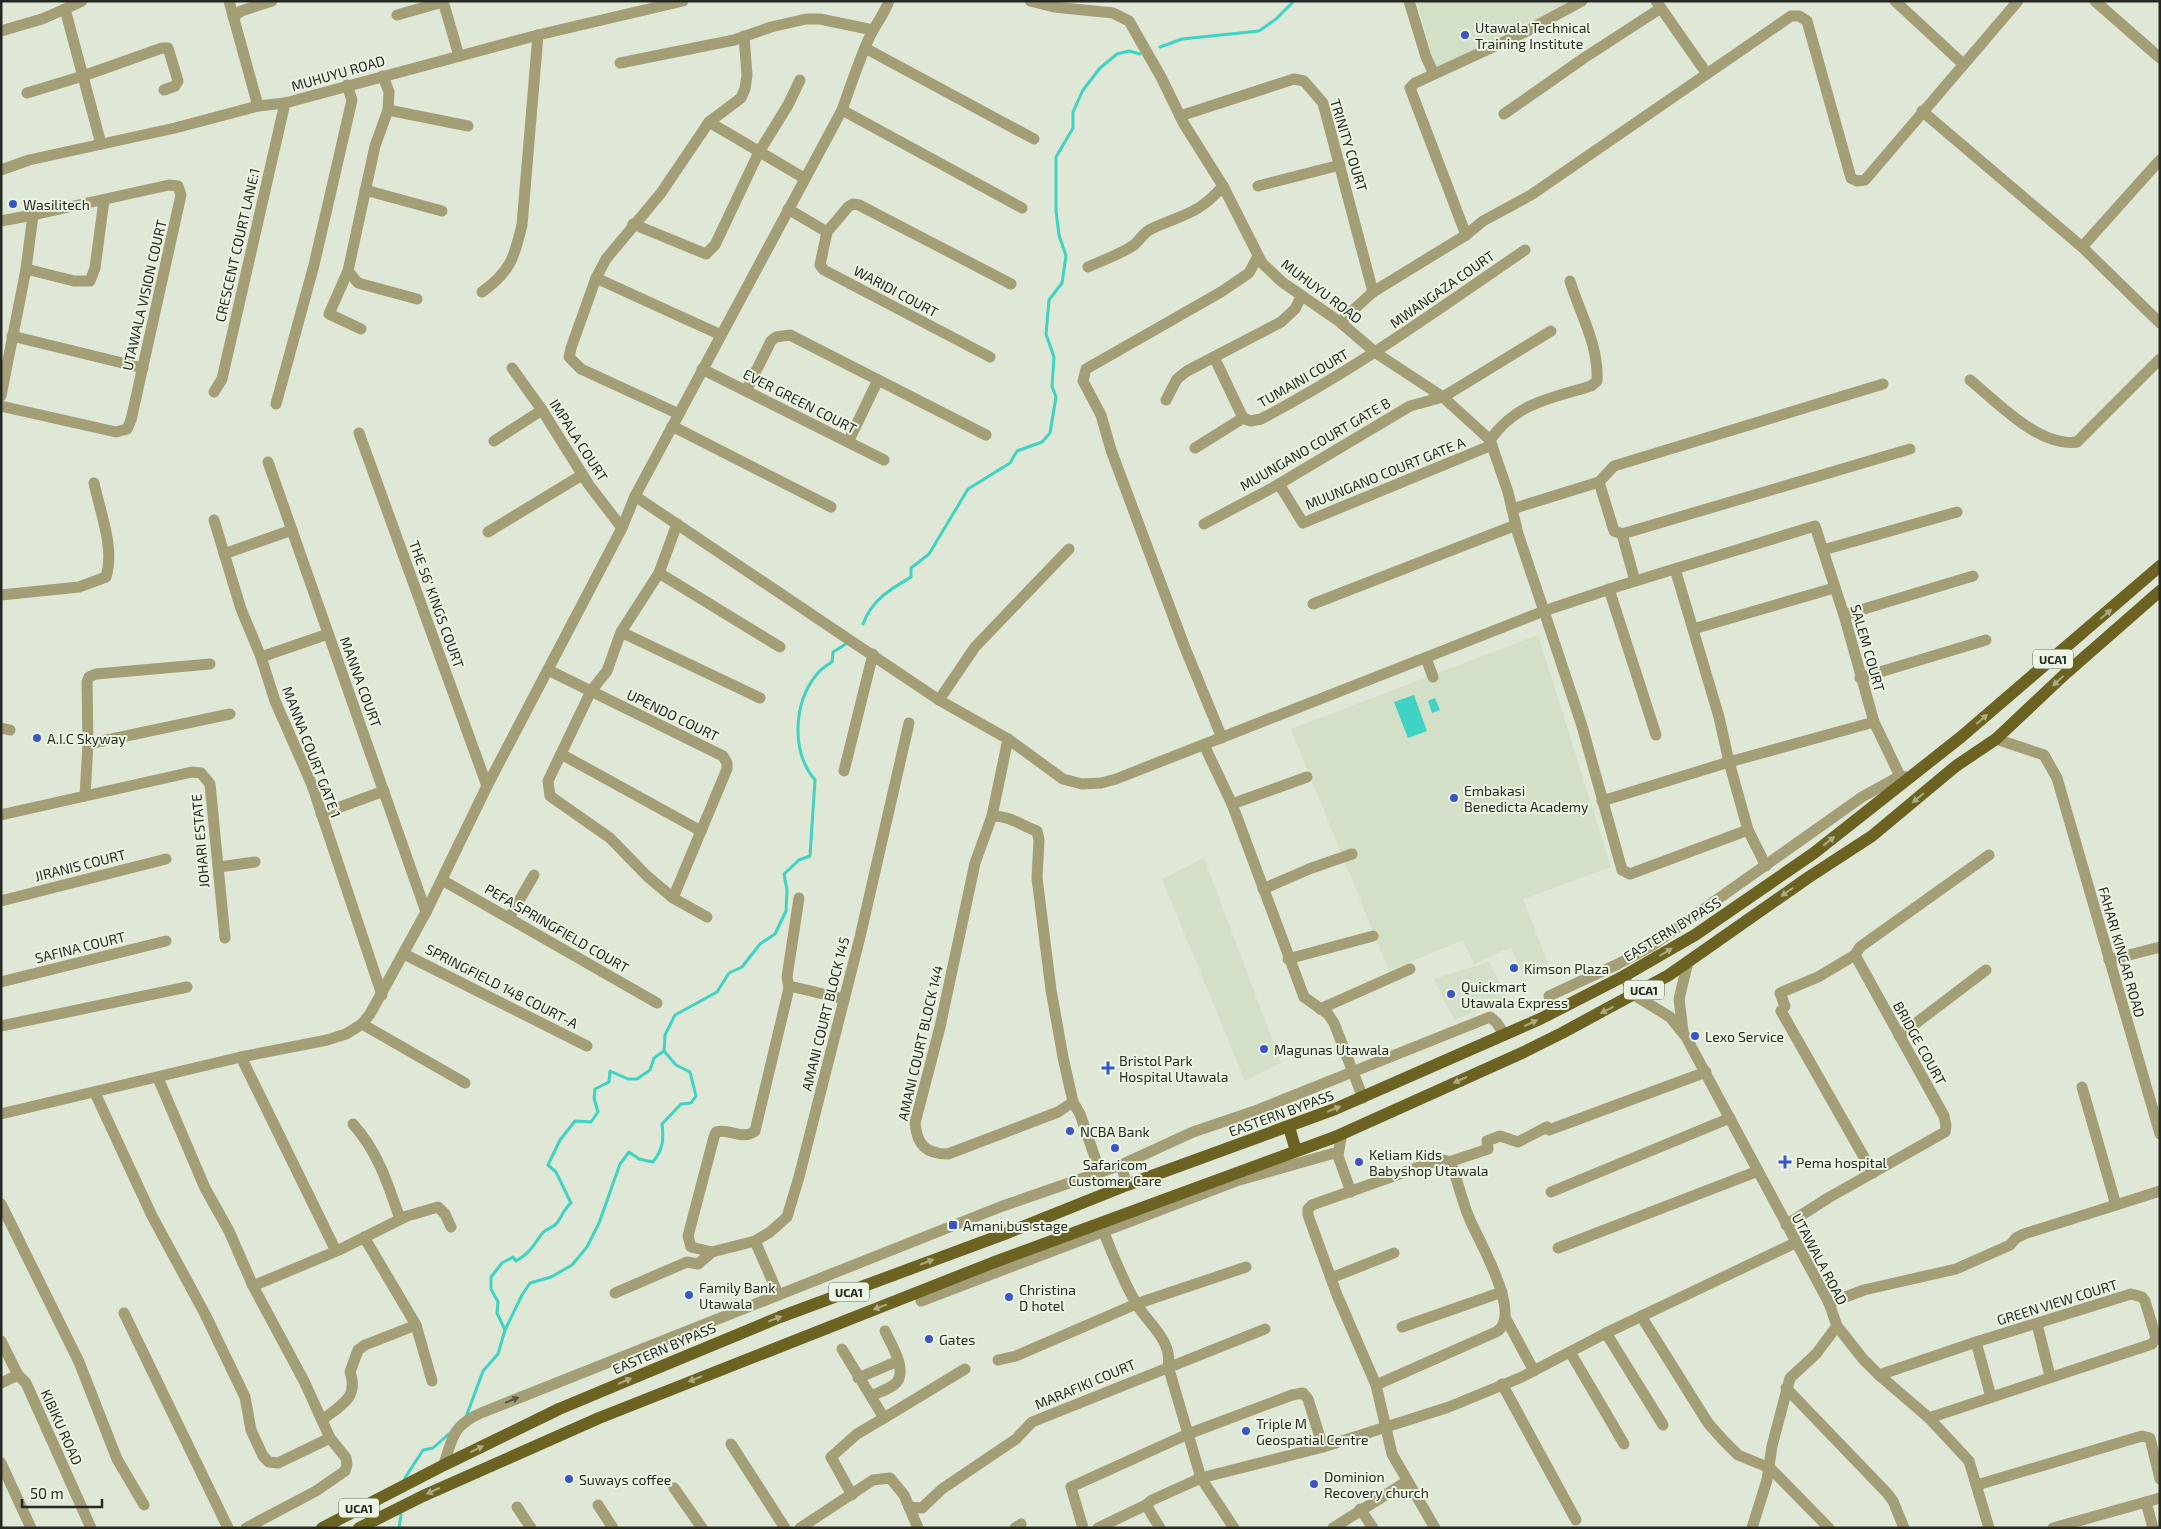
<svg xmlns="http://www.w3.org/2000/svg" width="2161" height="1529" font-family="'Exo 2',sans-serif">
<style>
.built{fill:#d3dfc7}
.water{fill:#3fd3c3}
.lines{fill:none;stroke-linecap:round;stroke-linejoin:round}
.stream{stroke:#3fd3c3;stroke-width:3}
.minor{stroke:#a39e75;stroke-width:11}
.major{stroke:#6c6222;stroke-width:12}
.oneway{fill:#acac82}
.oneway2{fill:#585844}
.poi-dot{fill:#3956c8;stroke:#ecf5e3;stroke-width:2}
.labels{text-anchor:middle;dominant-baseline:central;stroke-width:4;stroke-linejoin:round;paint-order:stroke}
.shield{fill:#ecf5e3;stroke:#61665d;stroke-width:1}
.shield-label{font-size:12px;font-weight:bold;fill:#262923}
.poi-label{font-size:14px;fill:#262923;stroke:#ecf5e3;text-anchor:start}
.street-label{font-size:14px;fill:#262923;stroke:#ecf5e3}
</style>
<rect width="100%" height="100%" fill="#dfe7d6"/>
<g class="built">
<polygon points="1417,1 1571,1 1435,69"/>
<polygon points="1538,635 1611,867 1523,899 1549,966 1523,976 1511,947 1474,964 1463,940 1389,971 1291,729"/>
<polygon points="1204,858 1281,1063 1245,1081 1162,879"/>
<polygon points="1489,962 1508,998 1454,1020 1434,979"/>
</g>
<g class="water">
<polygon points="1414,695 1427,731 1408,738 1394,702"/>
<polygon points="1435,698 1440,710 1432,713 1428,701"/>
</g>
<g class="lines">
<g class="stream">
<polyline points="1160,47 1182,39 1259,31 1276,19 1294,1"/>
<path d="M863,624C872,600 889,590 911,577V568L929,554L968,489L1010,463L1017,451L1042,442L1050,433L1056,397L1052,386L1054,357L1046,334L1049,300L1062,283L1066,256L1059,235L1056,211V157L1073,128V112L1083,90L1100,68L1117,54L1129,51L1140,54"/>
<path d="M505,1330L497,1313L498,1302L491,1289V1277L502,1263L513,1257L516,1261C531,1252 532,1247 541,1235C544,1229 553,1228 557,1223C562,1216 564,1209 571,1203L556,1172L548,1165L560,1140L575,1121L591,1122L598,1112L594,1098L595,1089L609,1082L610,1071L628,1079H637L650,1070L654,1058L664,1051"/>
<path d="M466,1417L483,1371L498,1354L505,1330L522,1295L530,1283L551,1277L572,1265L587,1247L599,1223L620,1164L629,1152L639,1159L653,1162C663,1149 664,1140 662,1124L681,1104L691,1103L696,1096L690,1072L676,1065L664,1051L665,1035L675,1015L717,992L729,973L742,967L760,944L775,934L786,911L787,890L784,874L799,860L810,856L815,780C791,752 793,703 817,674C821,669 827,665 832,662L833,652L846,644"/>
<polyline points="405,1478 423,1450 433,1448 451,1432"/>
<polyline points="399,1528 401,1515"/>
</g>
<g class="minor">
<polyline points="82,1 65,9 101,144"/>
<polyline points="229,1 258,106"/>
<polyline points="443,1 459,56"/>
<polyline points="1409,1 1426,57 1434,74"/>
<polyline points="1656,1 1707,74"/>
<polyline points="1895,1 1963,64"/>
<polyline points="2095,1 2160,58"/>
<polyline points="397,15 443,2"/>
<polyline points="233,17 241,11 272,1"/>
<polyline points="1,31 42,19 65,9"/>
<polyline points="865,48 1034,139"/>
<polyline points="620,63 734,40 771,27 806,19 820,19 873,30"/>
<polyline points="383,76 389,92 388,110 375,146 348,271 358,283 417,299"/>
<polyline points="27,93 83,76 162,48 168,48 178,81 175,86 164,90"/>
<polyline points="388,110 468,126"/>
<polyline points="842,110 1022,208"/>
<polyline points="1922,111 2082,247 2160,323"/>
<polyline points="1504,114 1584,58 1661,8"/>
<polyline points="1180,116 1294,79 1304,81 1323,103 1373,292"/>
<polyline points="709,122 804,178"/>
<polyline points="1,170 29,160 175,128 258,106 285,103 538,35 683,1"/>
<polyline points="1258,186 1340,165"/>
<polyline points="365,190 442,211"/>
<polyline points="788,209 827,232 820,265 824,270 990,357"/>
<polyline points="1,221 33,215 26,269 1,396"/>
<polyline points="633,224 706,254 715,245 759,152 788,105 800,80"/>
<polyline points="827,232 848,207 853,204 859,205 1011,284"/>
<polyline points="1466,235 1410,88 1415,83 1521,34 1582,1"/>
<polyline points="2082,247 2160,160"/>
<path d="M1088,267C1103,260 1121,254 1134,245C1140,240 1143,233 1151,229C1183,214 1198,215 1223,186"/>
<polyline points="26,269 74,281 90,281 95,268 104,200"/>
<polyline points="348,271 329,314 361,329"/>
<polyline points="596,278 571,348 569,357 581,369 679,414"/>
<path d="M482,292C511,271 514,258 522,225L538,35"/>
<polyline points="1340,322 1373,292 1466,235 1483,221 1531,195 1791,16 1799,16 1807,21 1851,178 1857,181 1865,180 2018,1"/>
<polyline points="721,335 596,278 606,259 661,193 709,122 741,98 745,89 747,75 744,36"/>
<polyline points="12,336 143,368"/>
<polyline points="1214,357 1243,418"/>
<polyline points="512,368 542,410 589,485 622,528"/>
<polyline points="702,369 884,460"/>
<path d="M1970,380C1997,402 2040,448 2077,442L2160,359"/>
<polyline points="746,391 771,341 776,337 790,335 986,435"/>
<polyline points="214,392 222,379 285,103"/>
<polyline points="1166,400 1177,379 1187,371 1281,322 1295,309 1301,297"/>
<polyline points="276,404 314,265 352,100 347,85"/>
<polyline points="1,406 116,432 127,429 131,420 181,195 178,186 169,185 33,215"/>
<path d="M1243,418L1251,421L1261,419C1355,370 1437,310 1525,250"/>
<polyline points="672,426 831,507"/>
<polyline points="359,433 487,786"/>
<path d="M1490,440C1516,403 1549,399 1591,386L1597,381C1599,345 1580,314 1570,281"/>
<polyline points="494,441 542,410"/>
<polyline points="848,442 878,380"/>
<polyline points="1195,448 1243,418"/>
<polyline points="268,462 426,912"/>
<polyline points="1599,482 1614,466 1883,384"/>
<polyline points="1279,484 1303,523 1492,445"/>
<polyline points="635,496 939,700 1008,739 1063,779 1082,784 1101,783 1116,779 1544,611 1518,534 1508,492 1490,440 1443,397 1376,353 1340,322 1282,282 1262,263 1223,186 1184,124 1161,77 1129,21 1113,13 1054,7 1030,1"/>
<polyline points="1512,509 1599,482 1614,531 1622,534 1910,449"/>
<polyline points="214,520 241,609 261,657 275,701 312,785 382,995"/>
<polyline points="677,524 659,573 621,632 607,671 591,691 548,781 550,796 610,838 647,876 673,898 707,917"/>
<polyline points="1204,524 1274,487 1410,406 1443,397 1551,331"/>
<polyline points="488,532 582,475"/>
<polyline points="1622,534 1635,581"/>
<polyline points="1823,550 1957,512"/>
<polyline points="224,554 292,530"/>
<polyline points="1675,569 1719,717 1729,762 1748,830 1766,866"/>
<polyline points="659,573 780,647"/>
<polyline points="1609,589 1656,735"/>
<path d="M1,595L79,587L106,577C115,548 100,512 94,483"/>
<polyline points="1313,604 1516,525"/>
<polyline points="1844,615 1973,576"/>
<polyline points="1693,629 1834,588"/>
<polyline points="621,632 760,698"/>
<polyline points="261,657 328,634"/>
<polyline points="1426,658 1433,677"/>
<polyline points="548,670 723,756 727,763 727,769 673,898"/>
<polyline points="1860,678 1986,640"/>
<polyline points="939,700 975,647 1069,549"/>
<polyline points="1,728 10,730"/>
<polyline points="1222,738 1185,648 1111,450 1101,415 1083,381 1086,369 1221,292 1249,273 1258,256"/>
<path d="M1008,739L992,816L975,863L940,1027L915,1123C917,1145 926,1154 948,1154L1058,1112L1073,1102"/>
<polyline points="1996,739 2044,755 2057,778 2160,1134"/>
<polyline points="88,744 230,714"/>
<polyline points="1204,745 1232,804 1304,997 1328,1014 1334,1023 1363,1098"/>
<polyline points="561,754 701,831"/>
<polyline points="844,771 873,654"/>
<polyline points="85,796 88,744 87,682 89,677 96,674 210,664"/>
<polyline points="1602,801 1729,762 1874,722"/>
<polyline points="1232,804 1307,777"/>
<polyline points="321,814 384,791"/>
<polyline points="1,815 192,772 201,773 210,784 225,938"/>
<path d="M992,816C1012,816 1019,825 1037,831L1039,840L1037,878L1051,990L1063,1057L1073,1102L1080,1114L1100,1172"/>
<polyline points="1748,830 1630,874 1622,870 1582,726 1544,611 1619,586 1815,526 1844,615 1874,722 1900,776"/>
<polyline points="219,867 255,862"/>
<polyline points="442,880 657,1003"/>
<polyline points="1263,889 1309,869 1352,854"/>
<polyline points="1,901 166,859"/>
<polyline points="509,918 534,875"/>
<polyline points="404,954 587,1046"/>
<polyline points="1855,955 1818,977 1780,993 1785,1006 1781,1011 1873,1173"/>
<polyline points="1288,959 1373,936"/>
<polyline points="2109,960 2160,947"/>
<polyline points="1624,976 1634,995 1670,1017 1686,1037 1829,1303 1837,1326 1863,1359 1879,1375 1929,1418 1969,1461 1989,1528"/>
<polyline points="1,982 166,941"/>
<polyline points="789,988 787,977 799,898"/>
<polyline points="1549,996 1618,964 1650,947 1862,797 1900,776 1906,777"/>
<polyline points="1320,1009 1410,969"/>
<polyline points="362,1024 465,1083"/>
<polyline points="1,1026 187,987"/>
<polyline points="1683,1031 1679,999 1688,962"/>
<polyline points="1899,1036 1986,970"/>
<polyline points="241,1057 336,1251"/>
<polyline points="158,1078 205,1188 229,1231 253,1286 304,1381 330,1438 346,1458 347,1465 345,1471 316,1491 246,1528"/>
<polyline points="2082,1087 2116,1205"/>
<polyline points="95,1093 152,1216 205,1314 245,1397 251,1430 263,1456 269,1462 278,1463 330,1438"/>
<path d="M1,1114L241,1057L327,1040L346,1034L362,1024L370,1014L426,912L487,786L622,528L635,496L842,110C851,85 859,60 870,36C876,24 884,14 889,1"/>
<path d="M353,1124C378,1152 388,1184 400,1219"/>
<polyline points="1335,1137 1341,1138 1338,1156 1351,1192"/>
<polyline points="1449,1162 1488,1149 1487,1141 1500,1136 1518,1142 1547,1127 1549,1130 1706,1072"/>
<polyline points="1121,1165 1127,1185"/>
<polyline points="1551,1192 1730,1118"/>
<polyline points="1,1204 79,1362 117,1459 144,1505"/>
<path d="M1101,1225C1111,1251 1122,1279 1136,1303C1147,1323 1173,1340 1168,1366L1201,1478L1234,1528"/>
<polyline points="1786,1225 1828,1198 1945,1132 1946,1126 1944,1116 1855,955 1860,947 1989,855"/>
<polyline points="364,1237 416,1325 432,1381"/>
<path d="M755,1241L712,1252L691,1247L688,1236L714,1137L716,1132C730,1128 743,1141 755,1131L789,988L794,987L844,999"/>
<polyline points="1558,1248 1758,1171"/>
<polyline points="1331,1278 1394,1253"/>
<polyline points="253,1286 339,1250 407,1216 438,1207 445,1214 451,1227"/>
<polyline points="615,1293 687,1262 698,1264 712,1252"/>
<polyline points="778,1294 755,1241 770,1232 787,1217 799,1177 860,937 909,723"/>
<polyline points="921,1301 1236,1181 1338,1152"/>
<polyline points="1829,1303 1864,1290 1956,1269 2010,1245 2016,1238 2024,1234 2160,1191"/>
<polyline points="124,1313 228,1528"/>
<polyline points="1641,1316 1708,1423 1723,1440 1738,1455 1770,1468 1829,1528"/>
<polyline points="1506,1319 1534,1371"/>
<polyline points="2037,1324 2050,1376"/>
<polyline points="1402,1327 1502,1292"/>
<polyline points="1606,1333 1663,1425"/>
<polyline points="1,1341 18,1375 26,1383 91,1528"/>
<polyline points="1976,1342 1991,1397"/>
<polyline points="842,1349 884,1418 857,1434 831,1457 852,1495"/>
<polyline points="1570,1352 1624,1444"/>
<polyline points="998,1360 1016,1356 1136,1304 1246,1267"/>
<polyline points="1879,1375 1976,1342 2131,1294 2142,1297 2145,1301 2156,1338 2152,1344 1929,1418"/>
<polyline points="858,1378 898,1361"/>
<polyline points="1,1383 18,1375"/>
<polyline points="1502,1384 1576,1520"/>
<path d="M1376,1385L1496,1332C1524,1317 1479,1241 1470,1220C1463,1204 1459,1186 1453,1169C1449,1160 1446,1159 1436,1161L1312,1205L1308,1209V1215L1337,1295L1376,1385L1392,1454L1435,1528"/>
<polyline points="1786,1388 1887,1493 1893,1501 1904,1528"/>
<path d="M871,1396C879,1392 890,1389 896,1383C908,1370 891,1344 885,1331"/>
<polyline points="884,1418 965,1369"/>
<path d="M322,1420C341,1405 359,1398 350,1372L358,1350L365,1345L416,1325"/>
<polyline points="731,1444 785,1528"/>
<polyline points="1,1463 31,1528"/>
<path d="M444,1465C452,1438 453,1425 481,1413L1000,1207L1121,1165L1193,1132L1255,1111L1490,1017L1496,1022L1505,1035"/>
<polyline points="1977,1485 2142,1436 2150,1438 2160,1479"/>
<polyline points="674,1488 702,1528"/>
<polyline points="2146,1502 2153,1528"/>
<polyline points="598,1505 613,1528"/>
<polyline points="1146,1505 1160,1528"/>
<polyline points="517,1507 531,1528"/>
<polyline points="909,1507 922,1508 942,1489 1016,1439 1032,1422 1265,1329"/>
<polyline points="1360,1509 1373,1528"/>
<polyline points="800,1528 873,1480 890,1478 904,1495 918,1528"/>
<polyline points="1015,1528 1021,1524"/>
<polyline points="1083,1528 1071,1487 1188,1434 1292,1395 1303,1393 1308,1399 1323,1447"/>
<polyline points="1098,1528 1146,1505 1152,1500 1201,1478 1323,1447 1449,1407 1522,1377 1606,1333 1795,1243"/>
<polyline points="1333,1528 1406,1482"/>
<polyline points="1752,1528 1767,1480 1772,1446 1790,1378 1816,1354 1837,1326"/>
<polyline points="2053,1528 2160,1498"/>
</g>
<g class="major">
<polyline points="1289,1127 1296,1151"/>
<polyline points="322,1528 444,1465 559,1409 626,1381 780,1317 1007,1233 1127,1185 1335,1109 1540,1019 1624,976 1695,935 1814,853 1961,737 2160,566"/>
<polyline points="359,1528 423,1496 599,1418 992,1263 1335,1137 1524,1052 1562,1033 1669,975 1809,877 1872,836 1956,766 1996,739 2064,675 2160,591"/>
</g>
</g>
<defs><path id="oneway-solid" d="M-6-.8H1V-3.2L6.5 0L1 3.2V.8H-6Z" transform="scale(1.25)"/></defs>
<g class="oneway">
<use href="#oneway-solid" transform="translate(2106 614) rotate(-41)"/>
<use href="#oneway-solid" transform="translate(2058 681) rotate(137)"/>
<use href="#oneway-solid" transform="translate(1982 719) rotate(-41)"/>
<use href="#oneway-solid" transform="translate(1918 798) rotate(140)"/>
<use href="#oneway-solid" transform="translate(1829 841) rotate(-38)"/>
<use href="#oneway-solid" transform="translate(1787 892) rotate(145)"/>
<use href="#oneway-solid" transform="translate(1666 952) rotate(-31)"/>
<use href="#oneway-solid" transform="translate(1607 1010) rotate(153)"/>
<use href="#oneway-solid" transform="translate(1531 1023) rotate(-25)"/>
<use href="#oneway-solid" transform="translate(1460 1080) rotate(156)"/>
<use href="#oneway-solid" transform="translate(1334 1109) rotate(-22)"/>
<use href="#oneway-solid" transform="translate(927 1262) rotate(-21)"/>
<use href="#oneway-solid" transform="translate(880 1307) rotate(159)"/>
<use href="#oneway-solid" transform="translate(775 1319) rotate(-21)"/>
<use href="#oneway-solid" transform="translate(695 1379) rotate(158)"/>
<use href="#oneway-solid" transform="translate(625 1381) rotate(-23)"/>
<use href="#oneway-solid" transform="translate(477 1449) rotate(-26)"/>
<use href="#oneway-solid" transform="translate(433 1491) rotate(156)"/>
</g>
<use class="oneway2" href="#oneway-solid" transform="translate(512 1400) rotate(-22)"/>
<g class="poi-dot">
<circle cx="1465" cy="35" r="5"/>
<circle cx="13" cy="204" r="5"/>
<circle cx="37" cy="738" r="5"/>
<circle cx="1454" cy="798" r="5"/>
<circle cx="1514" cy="968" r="5"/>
<circle cx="1451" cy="994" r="5"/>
<circle cx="1695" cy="1036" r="5"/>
<circle cx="1264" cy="1049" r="5"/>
<path d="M1105.5 1060.5h5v5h5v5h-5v5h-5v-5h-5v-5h5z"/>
<circle cx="1070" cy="1131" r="5"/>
<circle cx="1115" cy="1148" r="5"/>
<circle cx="1359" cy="1162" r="5"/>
<path d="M1782.5 1154.5h5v5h5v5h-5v5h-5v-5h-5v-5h5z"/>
<rect x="948" y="1220" width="10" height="10" rx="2.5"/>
<circle cx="689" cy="1295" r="5"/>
<circle cx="1009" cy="1297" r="5"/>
<circle cx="929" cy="1339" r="5"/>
<circle cx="1246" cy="1431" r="5"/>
<circle cx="569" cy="1479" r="5"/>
<circle cx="1314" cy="1484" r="5"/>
</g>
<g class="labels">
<g class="shield">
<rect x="2033" y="649.5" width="40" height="19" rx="4"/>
<rect x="1624" y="980.5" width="40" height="19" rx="4"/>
<rect x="829" y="1282.5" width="40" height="19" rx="4"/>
<rect x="339" y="1498.5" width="40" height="19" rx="4"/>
</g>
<g class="shield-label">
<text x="2053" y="659">UCA1</text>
<text x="1644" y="990">UCA1</text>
<text x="849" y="1292">UCA1</text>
<text x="359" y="1508">UCA1</text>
</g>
<g class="poi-label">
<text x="1475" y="27">Utawala Technical<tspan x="1475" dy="16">Training Institute</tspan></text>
<text x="23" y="204">Wasilitech</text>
<text x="47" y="738">A.I.C Skyway</text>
<text x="1464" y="790">Embakasi<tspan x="1464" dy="16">Benedicta Academy</tspan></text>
<text x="1524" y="968">Kimson Plaza</text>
<text x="1461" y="986">Quickmart<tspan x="1461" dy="16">Utawala Express</tspan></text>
<text x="1705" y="1036">Lexo Service</text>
<text x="1274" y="1049">Magunas Utawala</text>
<text x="1119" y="1060">Bristol Park<tspan x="1119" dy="16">Hospital Utawala</tspan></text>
<text x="1080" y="1131">NCBA Bank</text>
<text x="1369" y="1154">Keliam Kids<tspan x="1369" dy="16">Babyshop Utawala</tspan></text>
<text x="1796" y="1162">Pema hospital</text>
<text x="1115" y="1164" text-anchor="middle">Safaricom<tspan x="1115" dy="16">Customer Care</tspan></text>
<text x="963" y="1225">Amani bus stage</text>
<text x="699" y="1287">Family Bank<tspan x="699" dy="16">Utawala</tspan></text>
<text x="1019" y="1289">Christina<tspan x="1019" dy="16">D hotel</tspan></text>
<text x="939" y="1339">Gates</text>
<text x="1256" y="1423">Triple M<tspan x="1256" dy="16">Geospatial Centre</tspan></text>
<text x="1324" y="1476">Dominion<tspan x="1324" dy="16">Recovery church</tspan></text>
<text x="579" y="1479">Suways coffee</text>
</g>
<g class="street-label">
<text transform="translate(338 73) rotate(-16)">MUHUYU ROAD</text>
<text transform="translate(1349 145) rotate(73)">TRINITY COURT</text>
<text transform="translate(237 245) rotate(-77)">CRESCENT COURT LANE:1</text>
<text transform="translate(1442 289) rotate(-35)">MWANGAZA COURT</text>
<text transform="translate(896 291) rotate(28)">WARIDI COURT</text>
<text transform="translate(1322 291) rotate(37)">MUHUYU ROAD</text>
<text transform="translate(144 295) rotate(-77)">UTAWALA VISION COURT</text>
<text transform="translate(1303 378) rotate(-30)">TUMAINI COURT</text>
<text transform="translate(800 401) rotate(27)">EVER GREEN COURT</text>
<text transform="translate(579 440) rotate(57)">IMPALA COURT</text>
<text transform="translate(1315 444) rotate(-30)">MUUNGANO COURT GATE B</text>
<text transform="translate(1385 473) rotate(-22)">MUUNGANO COURT GATE A</text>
<text transform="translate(437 604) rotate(70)">THE 56' KINGS COURT</text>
<text transform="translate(1868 648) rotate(74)">SALEM COURT</text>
<text transform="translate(361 682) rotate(70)">MANNA COURT</text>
<text transform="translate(673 715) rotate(26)">UPENDO COURT</text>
<text transform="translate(312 752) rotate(69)">MANNA COURT GATE 1</text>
<text transform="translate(200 841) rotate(-95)">JOHARI ESTATE</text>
<text transform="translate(80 865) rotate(-14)">JIRANIS COURT</text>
<text transform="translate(557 928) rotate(30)">PEFA SPRINGFIELD COURT</text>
<text transform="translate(1672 929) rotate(-31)">EASTERN BYPASS</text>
<text transform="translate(80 947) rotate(-14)">SAFINA COURT</text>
<text transform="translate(2122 952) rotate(74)">FAHARI KINCAR ROAD</text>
<text transform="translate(502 986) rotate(27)">SPRINGFIELD 148 COURT-A</text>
<text transform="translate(825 1014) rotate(-76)">AMANI COURT BLOCK 145</text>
<text transform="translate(920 1043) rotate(-77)">AMANI COURT BLOCK 144</text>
<text transform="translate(1920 1043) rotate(61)">BRIDGE COURT</text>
<text transform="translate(1281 1113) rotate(-20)">EASTERN BYPASS</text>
<text transform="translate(1820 1259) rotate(62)">UTAWALA ROAD</text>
<text transform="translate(2057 1302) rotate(-17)">GREEN VIEW COURT</text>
<text transform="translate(664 1348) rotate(-23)">EASTERN BYPASS</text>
<text transform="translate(1085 1384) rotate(-23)">MARAFIKI COURT</text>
<text transform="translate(62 1427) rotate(66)">KIBIKU ROAD</text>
</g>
</g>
<rect width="2161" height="1529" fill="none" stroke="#262923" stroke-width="5"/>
<path d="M22 1499v8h80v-8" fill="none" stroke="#262923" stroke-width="2.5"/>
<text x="30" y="1499" font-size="15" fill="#262923" stroke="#ecf5e3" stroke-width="4" paint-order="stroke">50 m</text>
</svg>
